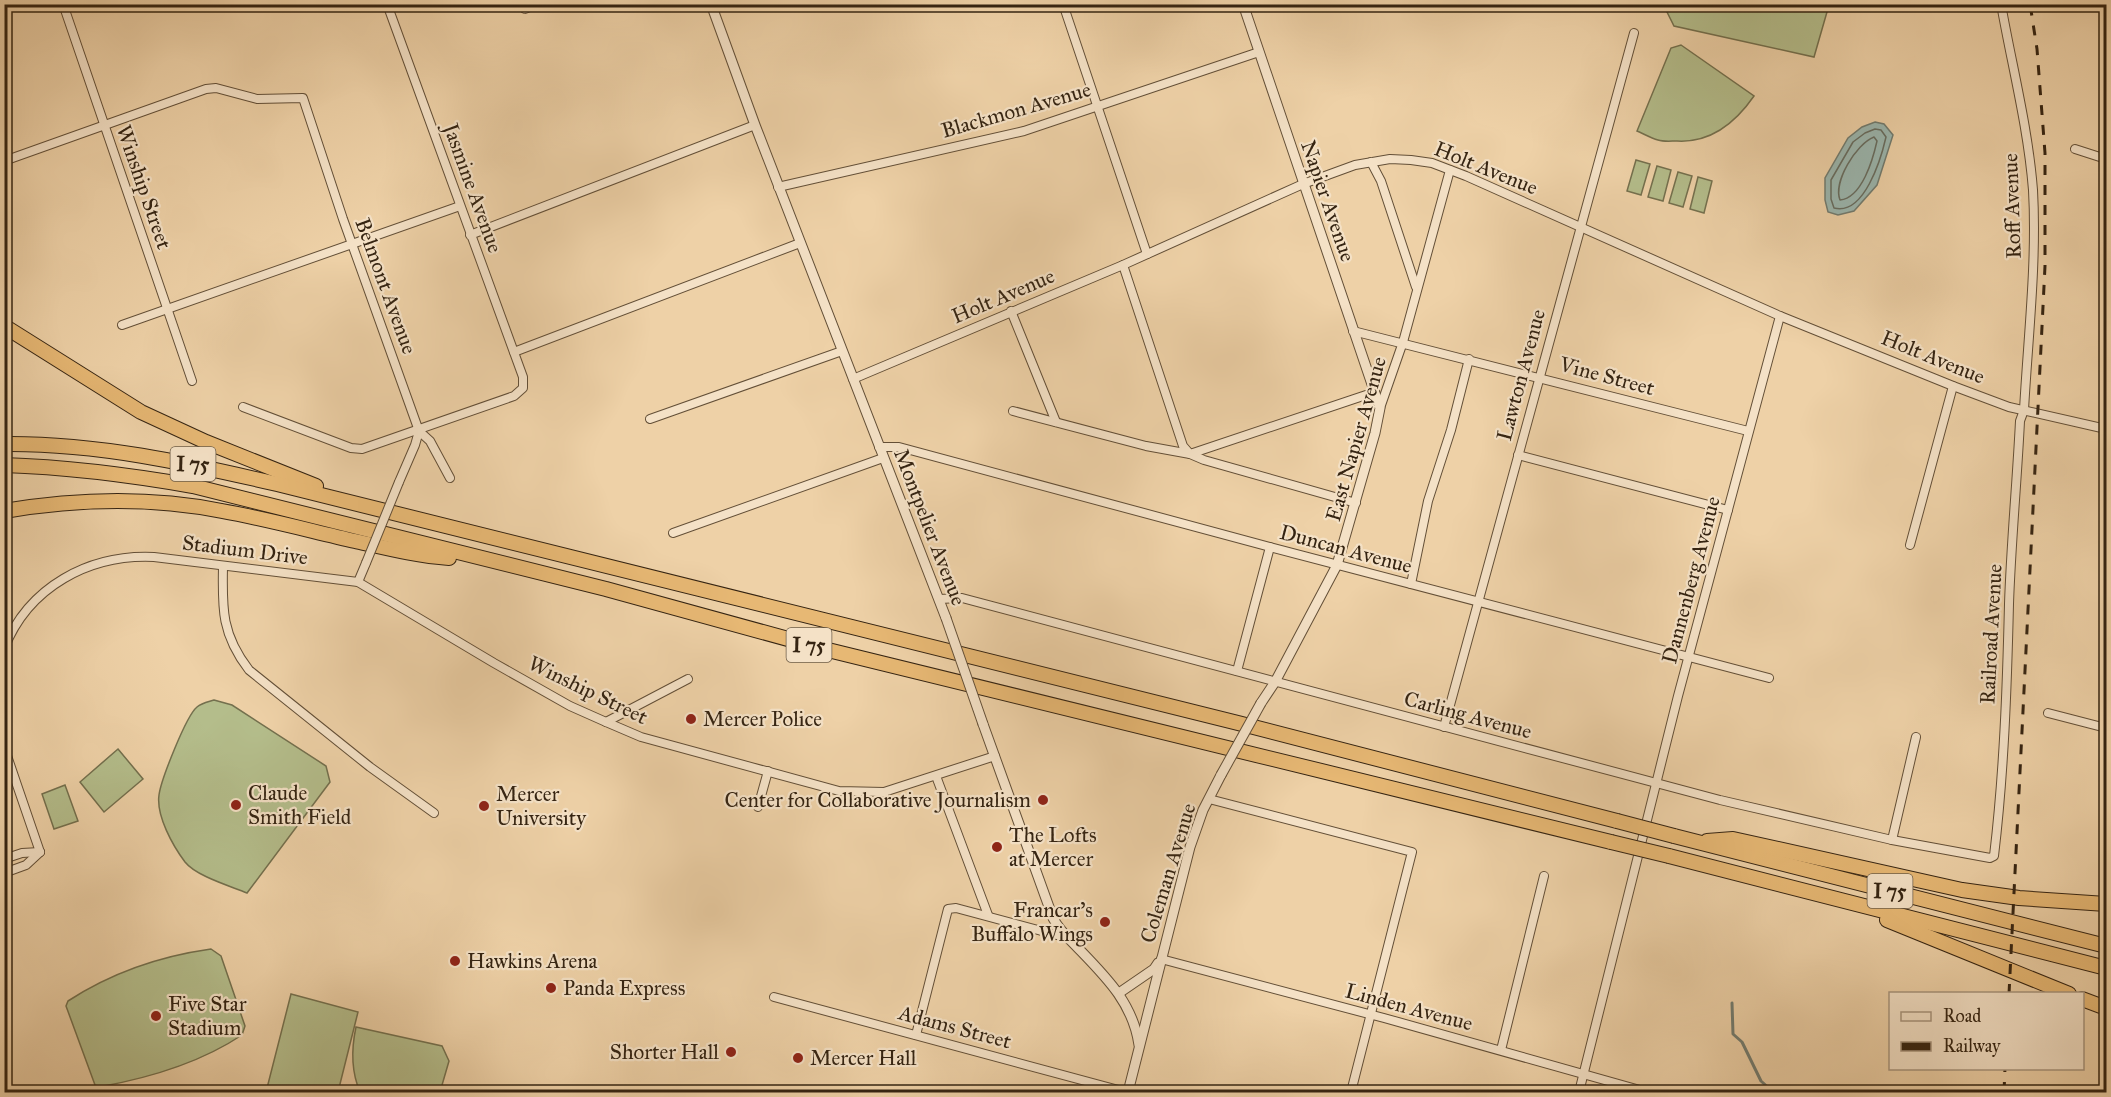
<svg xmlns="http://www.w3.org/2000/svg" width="2111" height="1097" font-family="'IM FELL Great Primer',serif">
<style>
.pitch{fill:#b4bd8b;stroke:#74704e;stroke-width:1.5}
.water{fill:#9bb6ae;stroke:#727c70;stroke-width:1.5}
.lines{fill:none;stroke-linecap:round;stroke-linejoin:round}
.shore{stroke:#686d60;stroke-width:1.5}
.stream{stroke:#727c70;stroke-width:3}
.minor-casing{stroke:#634f37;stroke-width:10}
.tertiary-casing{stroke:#634f37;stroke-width:11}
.motorway-casing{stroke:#352412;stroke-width:16}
.minor{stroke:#f4e1c6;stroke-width:8}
.tertiary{stroke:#f4e1c6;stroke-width:9}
.motorway{stroke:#e7b874;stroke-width:14}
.rail{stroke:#352412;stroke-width:3;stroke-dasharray:10 10;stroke-linecap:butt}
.minor-bridge-casing{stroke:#634f37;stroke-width:10;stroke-linecap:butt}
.tertiary-bridge-casing{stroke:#634f37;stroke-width:11;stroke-linecap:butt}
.motorway-bridge-casing{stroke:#352412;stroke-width:16;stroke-linecap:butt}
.minor-bridge{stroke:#f4e1c6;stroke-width:8}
.tertiary-bridge{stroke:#f4e1c6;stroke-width:9}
.motorway-bridge{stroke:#e7b874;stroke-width:14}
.poi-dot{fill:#8f2418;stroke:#f4e1c6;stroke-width:2}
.labels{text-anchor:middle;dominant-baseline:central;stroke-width:4.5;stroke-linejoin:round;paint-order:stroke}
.shield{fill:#f4e1c6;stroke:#6e5d48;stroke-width:1.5}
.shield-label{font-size:20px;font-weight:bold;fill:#352412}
.street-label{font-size:21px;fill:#352412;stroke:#f4e1c6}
.poi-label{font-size:21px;fill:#352412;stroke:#f4e1c6;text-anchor:start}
</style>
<rect width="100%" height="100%" fill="#eed1a7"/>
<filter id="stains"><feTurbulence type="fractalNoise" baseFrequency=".00333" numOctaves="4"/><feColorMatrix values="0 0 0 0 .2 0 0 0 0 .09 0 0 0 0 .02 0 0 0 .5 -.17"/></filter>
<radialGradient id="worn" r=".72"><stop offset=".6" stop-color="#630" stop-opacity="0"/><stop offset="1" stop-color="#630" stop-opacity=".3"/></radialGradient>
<g class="pitch">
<polygon points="1668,5 1668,4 1829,5 1814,57 1674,26 1666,10"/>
<path d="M1681,45L1754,96C1736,122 1711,143 1677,141C1671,141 1664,142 1658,140C1651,138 1644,134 1637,131L1671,48Z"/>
<polygon points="1636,160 1650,164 1641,195 1627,191"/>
<polygon points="1657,166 1671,170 1663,201 1648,197"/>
<polygon points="1678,172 1692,176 1683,207 1669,203"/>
<polygon points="1698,177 1712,181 1704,213 1690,209"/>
<path d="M214,700L232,705L326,766L330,782L247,893C230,886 196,876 185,862C173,846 156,816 159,795C161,780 186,716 197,707C202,703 208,702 214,700Z"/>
<polygon points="118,749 143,779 104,812 80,782"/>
<polygon points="65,785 78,821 54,829 42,794"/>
<path d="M211,949L221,956L245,1026L242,1035C200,1063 149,1078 99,1087L95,1085L66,1006L68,1001C111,973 161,956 211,949Z"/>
<polygon points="291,994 358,1012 338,1092 266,1092"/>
<path d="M356,1027L442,1046L449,1061L440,1092H360C351,1071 351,1050 356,1027Z"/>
</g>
<polygon class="water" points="1875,122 1884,124 1893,135 1877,185 1854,211 1838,215 1828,212 1825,200 1825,178 1848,138 1862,127"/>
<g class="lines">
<g class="shore">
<path d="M1875,129L1881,130L1886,137C1881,159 1864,216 1834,208L1831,199V180L1853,142L1865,133Z"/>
<path d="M1874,137L1877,141C1873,159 1862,198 1840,200C1833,182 1856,144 1874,137Z"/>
</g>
<polyline class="stream" points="1732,1003 1733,1034 1742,1042 1761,1081 1773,1092"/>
<defs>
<g id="minor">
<polyline points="63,4 192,381"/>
<polyline points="1063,4 1147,254"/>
<polyline points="525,9 537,4"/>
<polyline points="2075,149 2106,159"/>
<polyline points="4,161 206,89 216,88 257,99 303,98 343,219 419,431 430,441 450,478"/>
<polyline points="1371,162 1381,181 1416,287"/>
<polyline points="778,187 1024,131 1259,52"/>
<polyline points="470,235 755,125"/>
<polyline points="1123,265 1183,446 1190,454 1204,460 1356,503"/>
<polyline points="1011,311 1056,422"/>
<polyline points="122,325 460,206"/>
<polyline points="1353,331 1748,431"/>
<polyline points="514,352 800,243"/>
<polyline points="853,379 1123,265 1303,184 1355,165 1390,159 1411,160 1432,163 1466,176 1780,316 1953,386 2009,407 2106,429"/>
<polyline points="243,407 351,448 362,449 514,396 523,388 523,377 387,4"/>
<polyline points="1380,408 1403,342 1450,170"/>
<polyline points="1013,411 1146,446 1190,454 1375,392"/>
<polyline points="650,419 842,351"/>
<polyline points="879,447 899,447 1270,547 1769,678"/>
<polyline points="1518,455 1728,510"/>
<polyline points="399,482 415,445 419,431"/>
<polyline points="673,533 883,458"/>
<polyline points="1910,545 1953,386"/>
<path d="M223,567C222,610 222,635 249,670L370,767L434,813"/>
<polyline points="358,582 366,563"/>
<polyline points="1411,584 1428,501 1451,430 1469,359"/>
<path d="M939,599L962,598L1720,800L1892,840L1990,858L1994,856C2004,772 2007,688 2009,604C2011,543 2017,482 2020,421L2024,410C2028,337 2037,262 2033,190C2028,127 2012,66 2001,4"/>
<path d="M4,649C28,587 89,554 154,557L358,582L494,663L570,706L606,722L641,737L839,791L884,792L995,756"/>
<polyline points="1237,671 1270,547"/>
<polyline points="2048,713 2106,728"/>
<polyline points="606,722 688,679"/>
<polyline points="1444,727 1634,33"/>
<polyline points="4,747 40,852"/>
<polyline points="936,776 988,915"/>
<polyline points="1209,799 1412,852 1351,1092"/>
<polyline points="758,807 768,771"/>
<polyline points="1892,840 1916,737"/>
<polyline points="4,859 22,853 40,852"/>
<polyline points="4,873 26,865 40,852"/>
<polyline points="1161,959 1384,1018 1647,1092"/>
<polyline points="774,997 1126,1092"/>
<polyline points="916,1035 948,909 956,908 1068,938"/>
<polyline points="1501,1050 1544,876"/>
<polyline points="1579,1092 1678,696 1780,316"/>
</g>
<g id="tertiary">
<polyline points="711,4 755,125 946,618"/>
<polyline points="1243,4 1380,408 1375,433 1337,565 1275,682 1261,703"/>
<path d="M983,724L1053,918C1059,930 1068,938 1077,947C1106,977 1133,1003 1139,1045"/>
<polyline points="1119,993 1154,969 1158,963"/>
<polyline points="1128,1092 1190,847 1203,810 1221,775"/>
</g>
<g id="motorway">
<polyline points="4,326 141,412 206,442 316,486"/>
<path d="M4,444C97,443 187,463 277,484L1238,723L1617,821"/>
<path d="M4,465C68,467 130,475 193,486L606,589L828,650L1611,842"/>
<path d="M4,511C75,499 152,497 222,511C267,519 311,531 355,541C386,548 418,556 449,558"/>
<polyline points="1674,836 2106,946"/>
<polyline points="1707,841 1733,839 1962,890 2019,898 2106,904"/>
<polyline points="1669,856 2106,968"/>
<polyline points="1887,920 2069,994"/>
<polyline points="2082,999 2106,1008"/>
</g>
</defs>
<use href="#minor" class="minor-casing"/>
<use href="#tertiary" class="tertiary-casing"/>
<use href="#motorway" class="motorway-casing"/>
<use href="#minor" class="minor"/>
<use href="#tertiary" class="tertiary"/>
<use href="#motorway" class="motorway"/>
<g class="rail">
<polyline points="2009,994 2045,266 2045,153 2037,49 2030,4"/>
<polyline points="2004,1092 2005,1068"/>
</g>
<defs>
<polyline id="minor-bridge" points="366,563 399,482"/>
<g id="tertiary-bridge">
<polyline points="946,618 983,724"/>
<polyline points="1221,775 1261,703"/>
</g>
<g id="motorway-bridge">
<polyline points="1617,821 1674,836"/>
<polyline points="1611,842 1669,856"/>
</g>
</defs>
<use href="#minor-bridge" class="minor-bridge-casing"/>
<use href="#tertiary-bridge" class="tertiary-bridge-casing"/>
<use href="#motorway-bridge" class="motorway-bridge-casing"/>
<use href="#minor-bridge" class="minor-bridge"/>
<use href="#tertiary-bridge" class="tertiary-bridge"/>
<use href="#motorway-bridge" class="motorway-bridge"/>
</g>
<g class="poi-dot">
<circle cx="691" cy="719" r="6"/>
<circle cx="1043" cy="800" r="6"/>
<circle cx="236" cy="805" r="6"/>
<circle cx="484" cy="806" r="6"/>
<circle cx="997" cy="847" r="6"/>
<circle cx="1105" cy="922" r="6"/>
<circle cx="455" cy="961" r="6"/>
<circle cx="551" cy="988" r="6"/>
<circle cx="156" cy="1016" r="6"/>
<circle cx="731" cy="1052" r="6"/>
<circle cx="798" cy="1058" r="6"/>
</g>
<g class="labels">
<g class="shield">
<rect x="170.5" y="447" width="45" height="34" rx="4.5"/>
<rect x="786.5" y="628" width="45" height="34" rx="4.5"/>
<rect x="1867.5" y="874" width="45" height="34" rx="4.5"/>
</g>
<g class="shield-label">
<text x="193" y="464">I 75</text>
<text x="809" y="645">I 75</text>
<text x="1890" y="891">I 75</text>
</g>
<g class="street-label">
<text transform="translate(1016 110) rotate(-16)">Blackmon Avenue</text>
<text transform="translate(1486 168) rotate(22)">Holt Avenue</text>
<text transform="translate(144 187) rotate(71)">Winship Street</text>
<text transform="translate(473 188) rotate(70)">Jasmine Avenue</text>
<text transform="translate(1328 201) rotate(71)">Napier Avenue</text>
<text transform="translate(2012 206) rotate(-92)">Roff Avenue</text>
<text transform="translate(386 286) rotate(70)">Belmont Avenue</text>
<text transform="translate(1003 296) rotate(-23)">Holt Avenue</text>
<text transform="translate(1933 357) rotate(22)">Holt Avenue</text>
<text transform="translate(1521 375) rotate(-75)">Lawton Avenue</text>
<text transform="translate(1607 376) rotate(15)">Vine Street</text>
<text transform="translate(1356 439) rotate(-74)">East Napier Avenue</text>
<text transform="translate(930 527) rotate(69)">Montpelier Avenue</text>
<text transform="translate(1346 549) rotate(15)">Duncan Avenue</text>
<text transform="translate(245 550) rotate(7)">Stadium Drive</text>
<text transform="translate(1691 580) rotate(-75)">Dannenberg Avenue</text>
<text transform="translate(1991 634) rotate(-87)">Railroad Avenue</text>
<text transform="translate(588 690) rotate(26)">Winship Street</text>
<text transform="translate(1468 715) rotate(15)">Carling Avenue</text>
<text transform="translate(1168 873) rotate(-73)">Coleman Avenue</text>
<text transform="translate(1409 1007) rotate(15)">Linden Avenue</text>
<text transform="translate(955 1027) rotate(15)">Adams Street</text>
</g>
<g class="poi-label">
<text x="703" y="719">Mercer Police</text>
<text x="248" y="793">Claude<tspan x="248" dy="24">Smith Field</tspan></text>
<text x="496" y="794">Mercer<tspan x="496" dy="24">University</tspan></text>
<text x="1031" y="800" text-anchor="end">Center for Collaborative Journalism</text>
<text x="1009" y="835">The Lofts<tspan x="1009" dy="24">at Mercer</tspan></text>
<text x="1093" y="910" text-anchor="end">Francar's<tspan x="1093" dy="24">Buffalo Wings</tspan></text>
<text x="467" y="961">Hawkins Arena</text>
<text x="563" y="988">Panda Express</text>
<text x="168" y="1004">Five Star<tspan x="168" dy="24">Stadium</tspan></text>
<text x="719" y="1052" text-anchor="end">Shorter Hall</text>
<text x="810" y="1058">Mercer Hall</text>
</g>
</g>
<rect width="2111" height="1097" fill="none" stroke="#eed1a7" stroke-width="24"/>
<rect x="6" y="6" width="2099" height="1085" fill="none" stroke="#352412" stroke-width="3"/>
<rect x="12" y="12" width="2087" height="1073" fill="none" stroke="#352412" stroke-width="1.5"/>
<rect x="1889" y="992" width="195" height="78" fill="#f4e1c6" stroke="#a8957e" stroke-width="1.5"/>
<rect x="1901" y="1012" width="30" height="9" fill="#f4e1c6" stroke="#a8957e" stroke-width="1.5"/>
<text x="1943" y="1022" font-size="18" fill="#352412">Road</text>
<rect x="1901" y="1042" width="30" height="9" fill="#352412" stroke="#a8957e" stroke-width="1.5"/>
<text x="1943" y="1052" font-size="18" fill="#352412">Railway</text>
<rect width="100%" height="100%" filter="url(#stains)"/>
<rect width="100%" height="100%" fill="url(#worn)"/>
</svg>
